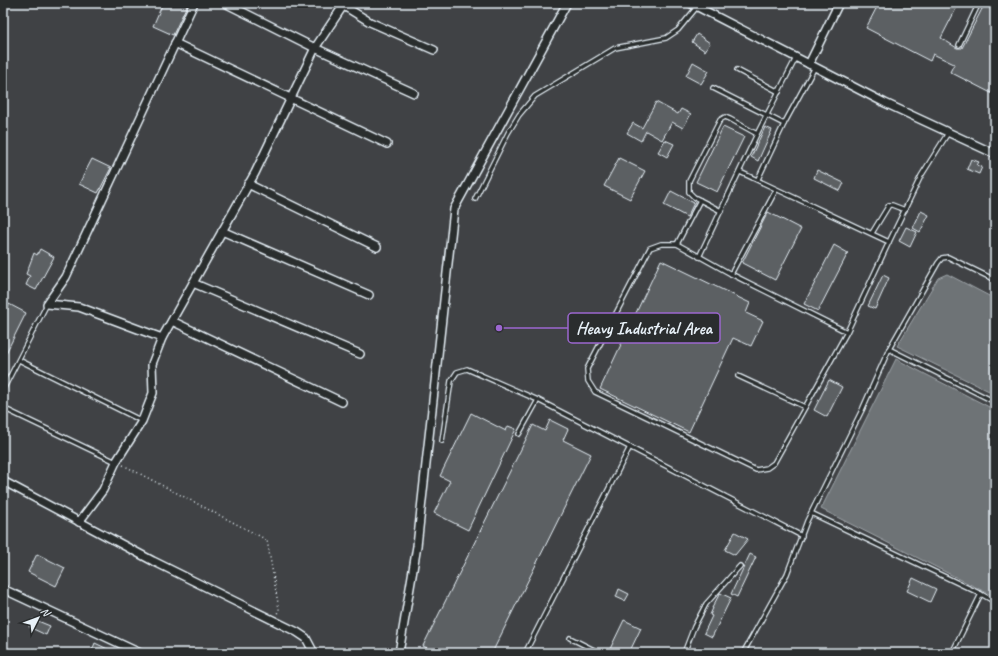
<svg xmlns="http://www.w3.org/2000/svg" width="998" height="656" font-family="Caveat,sans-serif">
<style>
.built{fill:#3f4244}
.water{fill:#6e7376;stroke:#9fa5aa}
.building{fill:#5c6063;stroke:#e8f1f8}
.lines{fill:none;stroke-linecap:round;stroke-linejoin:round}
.lane-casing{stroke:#e8f1f8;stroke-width:6}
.street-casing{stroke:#e8f1f8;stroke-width:10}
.path{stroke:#e8f1f8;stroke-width:1.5;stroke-dasharray:1 3;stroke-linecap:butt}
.lane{stroke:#2a2d2e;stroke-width:3.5}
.street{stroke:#2a2d2e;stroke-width:7}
.leader{fill:none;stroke:#9c67d0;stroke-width:1.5}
.callout-dot{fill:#9c67d0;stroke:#2a2d2e;stroke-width:1.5}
.callout{fill:#2a2d2e;stroke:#9c67d0;stroke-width:1.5}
.callout-label{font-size:18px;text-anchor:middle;font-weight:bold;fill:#e8f1f8}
</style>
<rect width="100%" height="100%" fill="#323536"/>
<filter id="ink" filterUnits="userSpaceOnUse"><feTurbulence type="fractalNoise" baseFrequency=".025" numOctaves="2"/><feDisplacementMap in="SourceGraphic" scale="8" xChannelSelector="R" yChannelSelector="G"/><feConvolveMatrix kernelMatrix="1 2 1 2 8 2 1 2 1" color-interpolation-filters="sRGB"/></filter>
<g filter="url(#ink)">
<rect class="built" x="3" y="3" width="992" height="650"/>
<g class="water">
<polygon points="947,274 995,299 995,394 897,346 938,278"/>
<polygon points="896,359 995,410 995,597 821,509"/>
</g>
<g class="building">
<polygon points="163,3 188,3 173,35 153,26"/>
<polygon points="879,3 959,3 941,38 957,48 962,48 985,3 995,3 995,95 950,72 954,64 933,54 930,61 866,28"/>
<polygon points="697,34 710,43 705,51 692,42"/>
<polygon points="693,62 709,71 701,84 686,76"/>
<polygon points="656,102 678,114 681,109 691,114 683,128 672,122 662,140 646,131 641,141 627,133 633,123 642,128"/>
<polygon points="723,127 744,137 717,192 696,182"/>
<polygon points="765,127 772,130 758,161 751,157"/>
<polygon points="665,140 674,144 667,157 658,152"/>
<polygon points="619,158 645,171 630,199 604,186"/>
<polygon points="92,159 111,168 98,193 79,184"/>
<polygon points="971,159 979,162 977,165 982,167 979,174 967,169"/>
<polygon points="817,170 844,183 840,191 814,178"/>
<polygon points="671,191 694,203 687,217 664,205"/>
<polygon points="921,211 929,215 920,232 913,228"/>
<polygon points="768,212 801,229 775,280 742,263"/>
<polygon points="906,227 917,232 910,247 899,241"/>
<polygon points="834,245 848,253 818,311 804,304"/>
<polygon points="40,249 54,257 36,290 26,285 30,276 26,274 34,253 37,255"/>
<polygon points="661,260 750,303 746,313 763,321 751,346 733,338 689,432 600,389"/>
<polygon points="883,275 889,278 875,309 868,306"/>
<polygon points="9,304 26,313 3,359 3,317"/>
<polygon points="829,380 842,387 827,417 814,410"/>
<polygon points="471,413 506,431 508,426 516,429 468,530 434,513 450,481 440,476"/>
<polygon points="550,420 568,429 563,440 591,454 492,653 437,653 423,646 533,425 545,431"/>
<polygon points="735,532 748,539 735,555 725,550"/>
<polygon points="37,554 65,568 56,586 28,572"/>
<polygon points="750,554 756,557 737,597 731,594"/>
<polygon points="913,578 936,589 930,602 907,591"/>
<polygon points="619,589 629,594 625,601 616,597"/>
<polygon points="720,593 731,598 712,637 704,633 712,616 710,615 713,608 712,608"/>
<polygon points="33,619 50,626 46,635 29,627"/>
<polygon points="624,620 641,628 629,653 613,653 609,651"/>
<polygon points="95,643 116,653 91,653"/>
</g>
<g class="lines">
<defs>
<g id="lane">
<polyline points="959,45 979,3"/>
<polyline points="737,70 779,92"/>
<polyline points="713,88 784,124"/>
<polyline points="740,172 889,242 847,332 774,463 767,468 756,470 595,392 588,381 587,369 650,248 661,244 677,244 731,274 847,332"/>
<polyline points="758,179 784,124 815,67"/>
<polyline points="475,199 508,133 519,115 535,96 615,48 666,38 678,30 697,7"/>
<polyline points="721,211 694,197 689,192 689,181 720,120 725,117 730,119 757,134"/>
<polyline points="872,233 889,205 892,205 905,210"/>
<polyline points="889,242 921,176 948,133"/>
<polyline points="677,244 700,200"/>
<polyline points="699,257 757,134 796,58"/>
<polyline points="731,274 776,190"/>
<polyline points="889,349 995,402"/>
<polyline points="19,360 142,421"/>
<polyline points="738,376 805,407"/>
<polyline points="3,390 47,304"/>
<polyline points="3,408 116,462"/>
<polyline points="519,434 538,400"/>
<polyline points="442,441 451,381 457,372 467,369 538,400 802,536"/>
<polyline points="811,513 981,594 952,653"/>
<polyline points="981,594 995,602"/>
<polyline points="570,638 600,653"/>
<polyline points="525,653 630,447"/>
<polyline points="684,653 694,627 706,604 740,566"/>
<polyline points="743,653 787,574 807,521 862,410 889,349 938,263 942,258 948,257 995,280"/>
</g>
<g id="street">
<polyline points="225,3 315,48 414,93"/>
<polyline points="339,3 370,22 434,50"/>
<polyline points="690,3 885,103 995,154"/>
<polyline points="175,43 387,144"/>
<polyline points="809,64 839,3"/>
<polyline points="248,184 377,247"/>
<polyline points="222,231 369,295"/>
<polyline points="193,283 360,354"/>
<polyline points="172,321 342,402"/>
<polyline points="162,338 79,307 47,304 66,277 194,3"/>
<polyline points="3,481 153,561 297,632 306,638 314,653"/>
<polyline points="79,522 103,490 116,462 142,421 153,393 152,364 162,338 255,173 315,48 345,3"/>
<polyline points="3,589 140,653"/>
<polyline points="399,653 417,546 454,209 567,3"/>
</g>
</defs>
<use href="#lane" class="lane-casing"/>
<use href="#street" class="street-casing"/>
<polyline class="path" points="123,465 267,540 279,609 277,614"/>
<use href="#lane" class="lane"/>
<use href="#street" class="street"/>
</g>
</g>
<path class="leader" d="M499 328L568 328"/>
<circle class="callout-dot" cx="499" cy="328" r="4"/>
<rect class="callout" x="568" y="313" width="152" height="30" rx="4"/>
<g class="callout-label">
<text x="644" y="334">Heavy Industrial Area</text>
</g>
<rect width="998" height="656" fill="none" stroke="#2a2d2e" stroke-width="16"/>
<rect x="8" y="8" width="982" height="640" fill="none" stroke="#e8f1f8" stroke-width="1.5" filter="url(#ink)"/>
<g transform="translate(38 618) rotate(48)" stroke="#2a2d2e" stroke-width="3" paint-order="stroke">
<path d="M0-3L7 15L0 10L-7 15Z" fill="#e8f1f8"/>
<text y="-6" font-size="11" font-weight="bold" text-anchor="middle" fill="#e8f1f8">N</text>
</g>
</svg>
